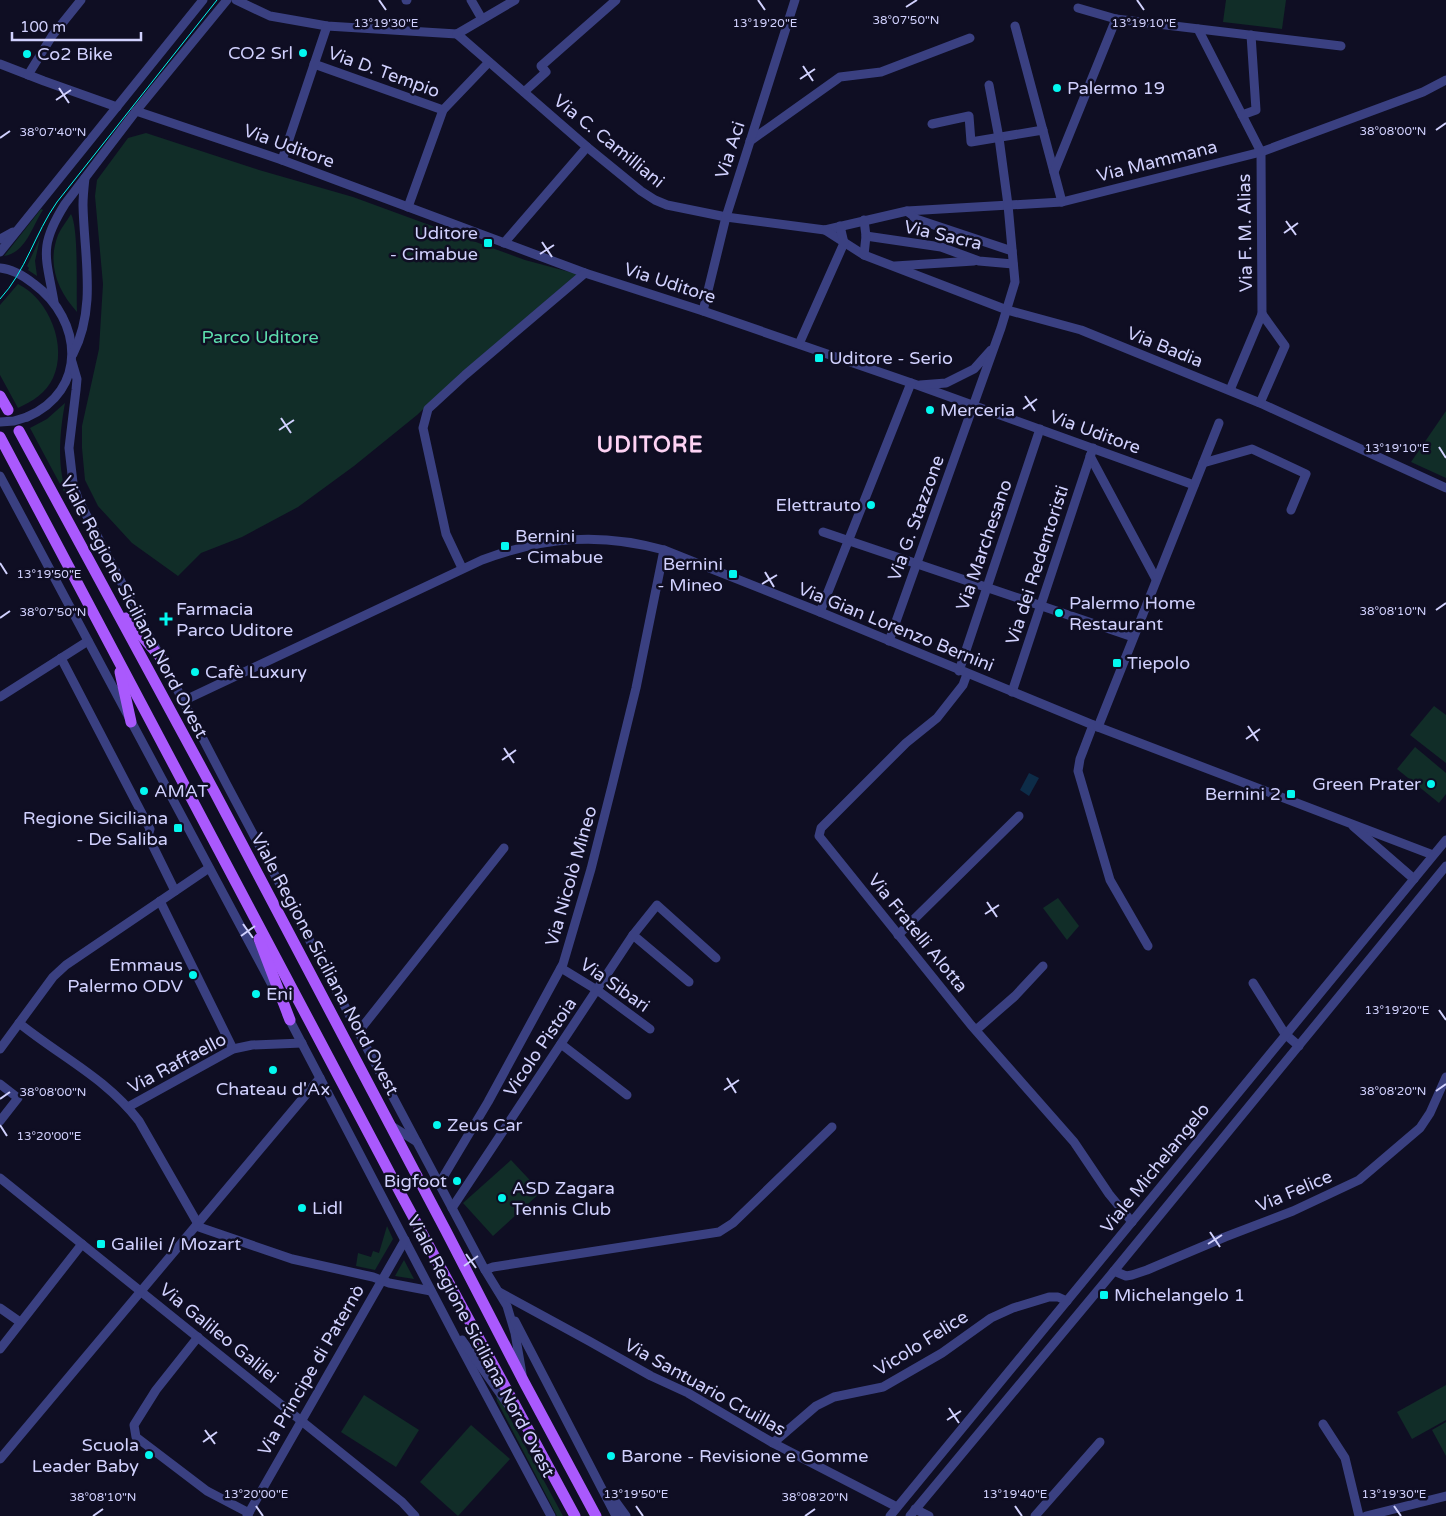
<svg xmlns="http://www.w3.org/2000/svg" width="1446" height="1516" font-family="'Varela Round',sans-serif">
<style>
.green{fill:#112d28}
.water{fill:#0d2c48}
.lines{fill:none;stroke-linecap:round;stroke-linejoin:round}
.minor{stroke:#3a4081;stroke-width:9}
.major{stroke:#aa59fd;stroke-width:11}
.tram{stroke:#03f8f0;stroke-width:1}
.minor-bridge{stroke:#3a4081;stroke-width:9}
.ticks{fill:none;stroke:#d1d1fe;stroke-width:2}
.poi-dot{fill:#03f8f0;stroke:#0f0e23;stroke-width:2}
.labels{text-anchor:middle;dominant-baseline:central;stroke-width:5;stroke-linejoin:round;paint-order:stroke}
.poi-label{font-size:18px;fill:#d1d1fe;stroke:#0f0e23;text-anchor:start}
.street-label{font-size:18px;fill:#d1d1fe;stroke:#0f0e23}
.park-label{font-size:18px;fill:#5ddead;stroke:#0f0e23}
.district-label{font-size:22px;font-weight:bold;letter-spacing:1px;fill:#fed3f4;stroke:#0f0e23}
.ticks-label{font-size:12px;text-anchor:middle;fill:#d1d1fe;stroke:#0f0e23;stroke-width:5;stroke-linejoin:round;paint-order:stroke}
</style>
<rect width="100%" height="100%" fill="#0f0e23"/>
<g class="green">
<polygon points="1226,0 1286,0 1282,29 1223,22"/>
<polygon points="146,133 259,170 353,197 525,260 577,274 461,373 417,415 354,466 298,507 242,537 201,553 178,576 132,543 98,506 85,480 82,448 82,426 99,349 103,284 95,196 97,180 128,138"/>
<path d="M41,209L43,210C32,226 26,253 4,256Z"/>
<path d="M71,214C79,229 76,292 77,312C57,290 47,264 58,235C61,228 67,221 71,214Z"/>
<polygon points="40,238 35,261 37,276 28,270 29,268 27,266"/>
<path d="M18,284C49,299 68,346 53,378C46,393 33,401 18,408L0,375V305Z"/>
<path d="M65,403C59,436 57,468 68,499L30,428L47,419Z"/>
<polygon points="1446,411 1446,478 1411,462"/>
<polygon points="1434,706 1446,715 1446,763 1410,735"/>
<polygon points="1415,747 1446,773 1446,794 1439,803 1397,769"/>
<polygon points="1058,898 1079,926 1067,940 1043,908"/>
<polygon points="511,1160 541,1192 493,1236 463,1203"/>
<polygon points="387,1226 393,1239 375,1270 356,1266 358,1253 371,1257 373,1251 379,1253"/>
<polygon points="404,1260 414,1279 395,1276"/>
<polygon points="1446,1385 1446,1420 1412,1439 1397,1412"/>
<polygon points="364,1395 419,1430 396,1467 341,1432"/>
<polygon points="496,1395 503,1405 563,1516 557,1516 497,1401"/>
<polygon points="1446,1422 1446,1456 1432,1430"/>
<polygon points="471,1425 510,1459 458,1516 420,1482"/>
</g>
<polygon class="water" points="1029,773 1039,778 1029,796 1020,790"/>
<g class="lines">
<g class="minor">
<polyline points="236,0 270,16 327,26 457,34"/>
<polyline points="406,0 407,0"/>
<polyline points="471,0 482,19"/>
<polyline points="1078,8 1116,19 1341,46"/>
<polyline points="1015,26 1062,202"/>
<polyline points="1198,29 1261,152 1262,314"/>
<polyline points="457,34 587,147 641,191 655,200 667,205 726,217 825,230 907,211 1062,202 1261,152 1423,92 1446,80"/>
<polyline points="457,34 515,0"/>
<polyline points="0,64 44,81 117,107"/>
<polyline points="314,64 443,110"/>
<polyline points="28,75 52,36 81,0"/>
<polyline points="524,92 546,72 541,66 616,0"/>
<polyline points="136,111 282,160 585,273 703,311 917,385 1194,485"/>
<polyline points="1242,115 1256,110 1251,35"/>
<polyline points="932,124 969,116 971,142 1043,130"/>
<polyline points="750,141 840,77 881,72 970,38"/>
<polyline points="282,160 327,26"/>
<polyline points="1054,172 1116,19"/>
<polyline points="408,207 443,110 489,62"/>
<polyline points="907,211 916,219 1012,251"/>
<polyline points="825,230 864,255 1007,310 1081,330 1260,403 1446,488"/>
<polyline points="866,236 941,247 979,261 1013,264"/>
<polyline points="0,239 13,232"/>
<polyline points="504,243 587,147"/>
<polyline points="0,252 203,0"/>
<polyline points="864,255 866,236 864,220"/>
<polyline points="895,266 974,261"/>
<path d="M0,268C13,269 24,276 34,284C83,320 88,391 27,417"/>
<path d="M54,302C46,256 38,247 65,204L136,111L227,0"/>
<polyline points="703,311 726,217 795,0"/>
<polyline points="799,344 844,243 840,226"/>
<path d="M73,354C97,307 84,256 83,205C83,196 84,187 85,178"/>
<polyline points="72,362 77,379 76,390 69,448 73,483 78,499 227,785 485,1270 507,1306 515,1333 522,1374"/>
<polyline points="920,385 946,383 974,369 991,350"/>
<polyline points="1230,390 1262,314 1285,346 1260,403"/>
<polyline points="1090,456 1156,579"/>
<polyline points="1203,463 1252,449 1306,474 1291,510"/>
<polyline points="0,476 272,985"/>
<polyline points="823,532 1133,637"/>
<polyline points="462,568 446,534 423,428 428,409 465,375 585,273"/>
<polyline points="820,612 911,383"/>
<polyline points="889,641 1001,328 1015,282 1008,205 999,138 989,85"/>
<polyline points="61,658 150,829 148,836 175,891"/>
<polyline points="959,671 1040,429"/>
<polyline points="967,674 963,685 937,718 906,743 821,828 819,836 971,1025 1074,1142 1109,1194 1132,1222"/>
<polyline points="1012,692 1093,448"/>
<polyline points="0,697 88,641"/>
<path d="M183,701L482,560C544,537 600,532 664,550L820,612L1098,727L1433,855"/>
<polyline points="1093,725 1080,759 1078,771 1110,880 1148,946"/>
<polyline points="1098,727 1219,423"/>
<polyline points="1353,826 1414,879"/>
<polyline points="160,901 233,1049"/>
<polyline points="633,935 689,982"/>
<polyline points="898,935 1019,816"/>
<polyline points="561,968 597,990 650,1029"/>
<polyline points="1253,983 1285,1034 1299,1046"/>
<polyline points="287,1015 457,1340 551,1516"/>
<path d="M19,1023C61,1057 106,1078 139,1121L198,1224"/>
<polyline points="976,1030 1015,996 1043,966"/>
<polyline points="359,1031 504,848"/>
<polyline points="561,1044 627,1095"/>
<polyline points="0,1049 53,977 66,965 209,868"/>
<polyline points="0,1084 18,1098 0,1121"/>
<polyline points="128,1107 233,1049 252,1045 302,1043"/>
<polyline points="390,1125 417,1142"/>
<polyline points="0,1178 402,1502 415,1516"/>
<polyline points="439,1184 488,1102 563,964 591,869 612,786 636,688 664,550"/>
<polyline points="452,1208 633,935 657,905 716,958"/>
<polyline points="196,1226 292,1259 373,1277 389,1283 431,1291"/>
<polyline points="485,1270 493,1267 719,1232 733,1223 832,1127"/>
<polyline points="1114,1271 1126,1276 1132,1275 1147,1270 1225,1237 1293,1211 1359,1180 1420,1128 1430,1113 1446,1077"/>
<polyline points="499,1292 589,1341 651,1376 688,1393 773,1443 897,1507"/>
<polyline points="0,1308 20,1322"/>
<polyline points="515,1321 616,1516"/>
<polyline points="198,1337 156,1390 134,1425 136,1437 207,1491 249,1513"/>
<polyline points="462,1340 514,1413"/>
<polyline points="0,1349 82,1244"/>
<polyline points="1323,1424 1345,1458 1359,1516"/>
<polyline points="773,1443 816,1406 834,1397 883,1387 942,1353 991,1318 1013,1308 1049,1297 1058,1297 1067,1301"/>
<polyline points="0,1459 320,1078"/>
<polyline points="610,1494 626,1516"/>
<polyline points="915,1509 929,1516"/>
<polyline points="247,1516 405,1240"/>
<polyline points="890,1516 1446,840"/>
<polyline points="910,1516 1114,1271 1446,866"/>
<polyline points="1035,1516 1100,1442"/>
<polyline points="1366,1516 1446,1496"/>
</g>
<g class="major">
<polyline points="0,396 8,410"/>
<polyline points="19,431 214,791 446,1231 524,1382 596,1516"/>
<polyline points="0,437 403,1198 575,1516"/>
<polyline points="126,618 161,658"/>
<polyline points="120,672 131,722"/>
<polyline points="259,939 290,1020"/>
</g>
<path class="tram" d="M0,299C26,271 35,233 57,202L217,0"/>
<polyline class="minor-bridge" points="0,422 14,421 27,417"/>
</g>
<path class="ticks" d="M379,0L386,10M758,0L765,10M1137,0L1144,10M906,7L917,0M803,66L813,81M800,79L815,69M59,88L69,103M56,100L71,90M1436,130L1446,123M0,138L10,131M1286,221L1296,235M1284,233L1298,223M542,242L552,257M540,254L554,245M1025,396L1035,411M1023,409L1037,399M281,418L291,433M279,430L294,420M1439,447L1446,458M0,563L7,574M765,572L774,587M762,584L777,575M1436,610L1446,603M0,618L10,611M1248,726L1258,741M1246,739L1260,729M504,748L514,763M502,760L516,750M987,902L997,917M985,914L999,905M243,924L253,938M241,936L255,926M1439,1010L1446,1020M727,1078L736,1093M724,1090L739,1080M1436,1091L1446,1084M0,1099L10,1092M0,1125L7,1136M1210,1232L1220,1247M1208,1244L1222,1235M466,1254L476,1268M464,1266L478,1256M949,1408L959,1423M947,1420L961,1411M205,1430L215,1444M203,1442L217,1432M256,1506L263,1516M636,1506L643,1516M1015,1506L1022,1516M1394,1506L1401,1516M93,1516L103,1509M805,1516L815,1509"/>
<g class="poi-dot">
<circle cx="303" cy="53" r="5"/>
<circle cx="27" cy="54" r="5"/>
<circle cx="1057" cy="88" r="5"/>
<rect x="483" y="238" width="10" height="10" rx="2.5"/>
<rect x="814" y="353" width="10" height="10" rx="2.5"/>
<circle cx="930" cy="410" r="5"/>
<circle cx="871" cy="505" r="5"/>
<rect x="500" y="541" width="10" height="10" rx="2.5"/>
<rect x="728" y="569" width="10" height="10" rx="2.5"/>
<circle cx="1059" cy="613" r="5"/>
<path d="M163.5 611.5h5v5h5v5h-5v5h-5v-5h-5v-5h5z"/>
<rect x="1112" y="658" width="10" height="10" rx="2.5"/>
<circle cx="195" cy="672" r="5"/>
<circle cx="1431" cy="784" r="5"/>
<circle cx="144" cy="791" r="5"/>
<rect x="1286" y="789" width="10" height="10" rx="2.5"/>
<rect x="173" y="823" width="10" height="10" rx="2.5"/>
<circle cx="193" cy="975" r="5"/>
<circle cx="256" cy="994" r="5"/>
<circle cx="273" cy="1070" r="5"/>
<circle cx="437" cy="1125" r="5"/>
<circle cx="457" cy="1181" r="5"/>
<circle cx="502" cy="1198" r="5"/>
<circle cx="302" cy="1208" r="5"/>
<rect x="96" y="1239" width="10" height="10" rx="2.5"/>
<rect x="1099" y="1290" width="10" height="10" rx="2.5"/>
<circle cx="149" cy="1455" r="5"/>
<circle cx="611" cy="1456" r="5"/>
</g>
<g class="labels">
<g class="poi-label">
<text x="293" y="53" text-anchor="end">CO2 Srl</text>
<text x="37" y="54">Co2 Bike</text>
<text x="1067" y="88">Palermo 19</text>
<text x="478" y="233" text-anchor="end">Uditore<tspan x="478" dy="21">- Cimabue</tspan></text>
<text x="829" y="358">Uditore - Serio</text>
<text x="940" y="410">Merceria</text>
<text x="861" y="505" text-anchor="end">Elettrauto</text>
<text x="515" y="536">Bernini<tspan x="515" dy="21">- Cimabue</tspan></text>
<text x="723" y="564" text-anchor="end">Bernini<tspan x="723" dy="21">- Mineo</tspan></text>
<text x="1069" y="603">Palermo Home<tspan x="1069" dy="21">Restaurant</tspan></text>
<text x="176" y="609">Farmacia<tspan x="176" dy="21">Parco Uditore</tspan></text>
<text x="1127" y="663">Tiepolo</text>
<text x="205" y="672">Cafè Luxury</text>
<text x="1421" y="784" text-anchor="end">Green Prater</text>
<text x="154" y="791">AMAT</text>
<text x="1281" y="794" text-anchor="end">Bernini 2</text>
<text x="168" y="818" text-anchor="end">Regione Siciliana<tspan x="168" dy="21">- De Saliba</tspan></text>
<text x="183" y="965" text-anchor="end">Emmaus<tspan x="183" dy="21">Palermo ODV</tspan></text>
<text x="266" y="994">Eni</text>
<text x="273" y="1089" text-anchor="middle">Chateau d'Ax</text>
<text x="447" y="1125">Zeus Car</text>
<text x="447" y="1181" text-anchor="end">Bigfoot</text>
<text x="512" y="1188">ASD Zagara<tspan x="512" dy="21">Tennis Club</tspan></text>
<text x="312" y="1208">Lidl</text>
<text x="111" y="1244">Galilei / Mozart</text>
<text x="1114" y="1295">Michelangelo 1</text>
<text x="139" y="1445" text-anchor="end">Scuola<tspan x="139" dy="21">Leader Baby</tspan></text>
<text x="621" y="1456">Barone - Revisione e Gomme</text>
</g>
<g class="street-label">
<text transform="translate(384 72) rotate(20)">Via D. Tempio</text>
<text transform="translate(609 141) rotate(39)">Via C. Camilliani</text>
<text transform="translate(289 146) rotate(20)">Via Uditore</text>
<text transform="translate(730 150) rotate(-72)">Via Aci</text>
<text transform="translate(1157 161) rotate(-14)">Via Mammana</text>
<text transform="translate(1245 233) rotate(-91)">Via F. M. Alias</text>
<text transform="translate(943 235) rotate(13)">Via Sacra</text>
<text transform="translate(670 283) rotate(18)">Via Uditore</text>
<text transform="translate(1165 347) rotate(22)">Via Badia</text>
<text transform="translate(1095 432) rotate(20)">Via Uditore</text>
<text transform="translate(916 518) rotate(-70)">Via G. Stazzone</text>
<text transform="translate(984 545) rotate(-71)">Via Marchesano</text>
<text transform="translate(1037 565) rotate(-72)">Via dei Redentoristi</text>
<text transform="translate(134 607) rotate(62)">Viale Regione Siciliana Nord Ovest</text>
<text transform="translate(896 627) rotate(22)">Via Gian Lorenzo Bernini</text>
<text transform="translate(571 876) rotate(-74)">Via Nicolò Mineo</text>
<text transform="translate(918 933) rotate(51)">Via Fratelli Alotta</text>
<text transform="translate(325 964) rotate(62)">Viale Regione Siciliana Nord Ovest</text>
<text transform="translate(615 985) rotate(35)">Via Sibari</text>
<text transform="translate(540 1047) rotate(-56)">Vicolo Pistoia</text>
<text transform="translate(177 1063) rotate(-28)">Via Raffaello</text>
<text transform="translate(1155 1168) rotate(-51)">Viale Michelangelo</text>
<text transform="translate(1294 1191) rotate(-23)">Via Felice</text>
<text transform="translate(219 1333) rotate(39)">Via Galileo Galilei</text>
<text transform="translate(921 1343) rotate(-32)">Vicolo Felice</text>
<text transform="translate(481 1346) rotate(62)">Viale Regione Siciliana Nord Ovest</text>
<text transform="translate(311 1370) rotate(-60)">Via Principe di Paternò</text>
<text transform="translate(705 1387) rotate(29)">Via Santuario Cruillas</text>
</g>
<g class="park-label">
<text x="260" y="337">Parco Uditore</text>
</g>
<g class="district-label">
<text x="650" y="445">UDITORE</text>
</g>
</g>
<g class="ticks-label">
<text x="906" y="24">38°07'50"N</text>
<text x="386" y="27">13°19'30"E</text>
<text x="765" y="27">13°19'20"E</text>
<text x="1144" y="27">13°19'10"E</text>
<text x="1393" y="135">38°08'00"N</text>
<text x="53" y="136">38°07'40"N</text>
<text x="1397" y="452">13°19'10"E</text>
<text x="49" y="578">13°19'50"E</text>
<text x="1393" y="615">38°08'10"N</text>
<text x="53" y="616">38°07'50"N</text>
<text x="1397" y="1014">13°19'20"E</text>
<text x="1393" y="1095">38°08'20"N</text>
<text x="53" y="1096">38°08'00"N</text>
<text x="49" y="1140">13°20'00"E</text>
<text x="256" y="1498">13°20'00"E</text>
<text x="636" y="1498">13°19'50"E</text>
<text x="1015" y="1498">13°19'40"E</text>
<text x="1394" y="1498">13°19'30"E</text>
<text x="103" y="1501">38°08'10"N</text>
<text x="815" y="1501">38°08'20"N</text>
</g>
<path d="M12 32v8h129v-8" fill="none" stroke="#d1d1fe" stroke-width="2.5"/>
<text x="20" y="32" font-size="15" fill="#d1d1fe" stroke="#0f0e23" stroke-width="4" paint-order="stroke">100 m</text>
</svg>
